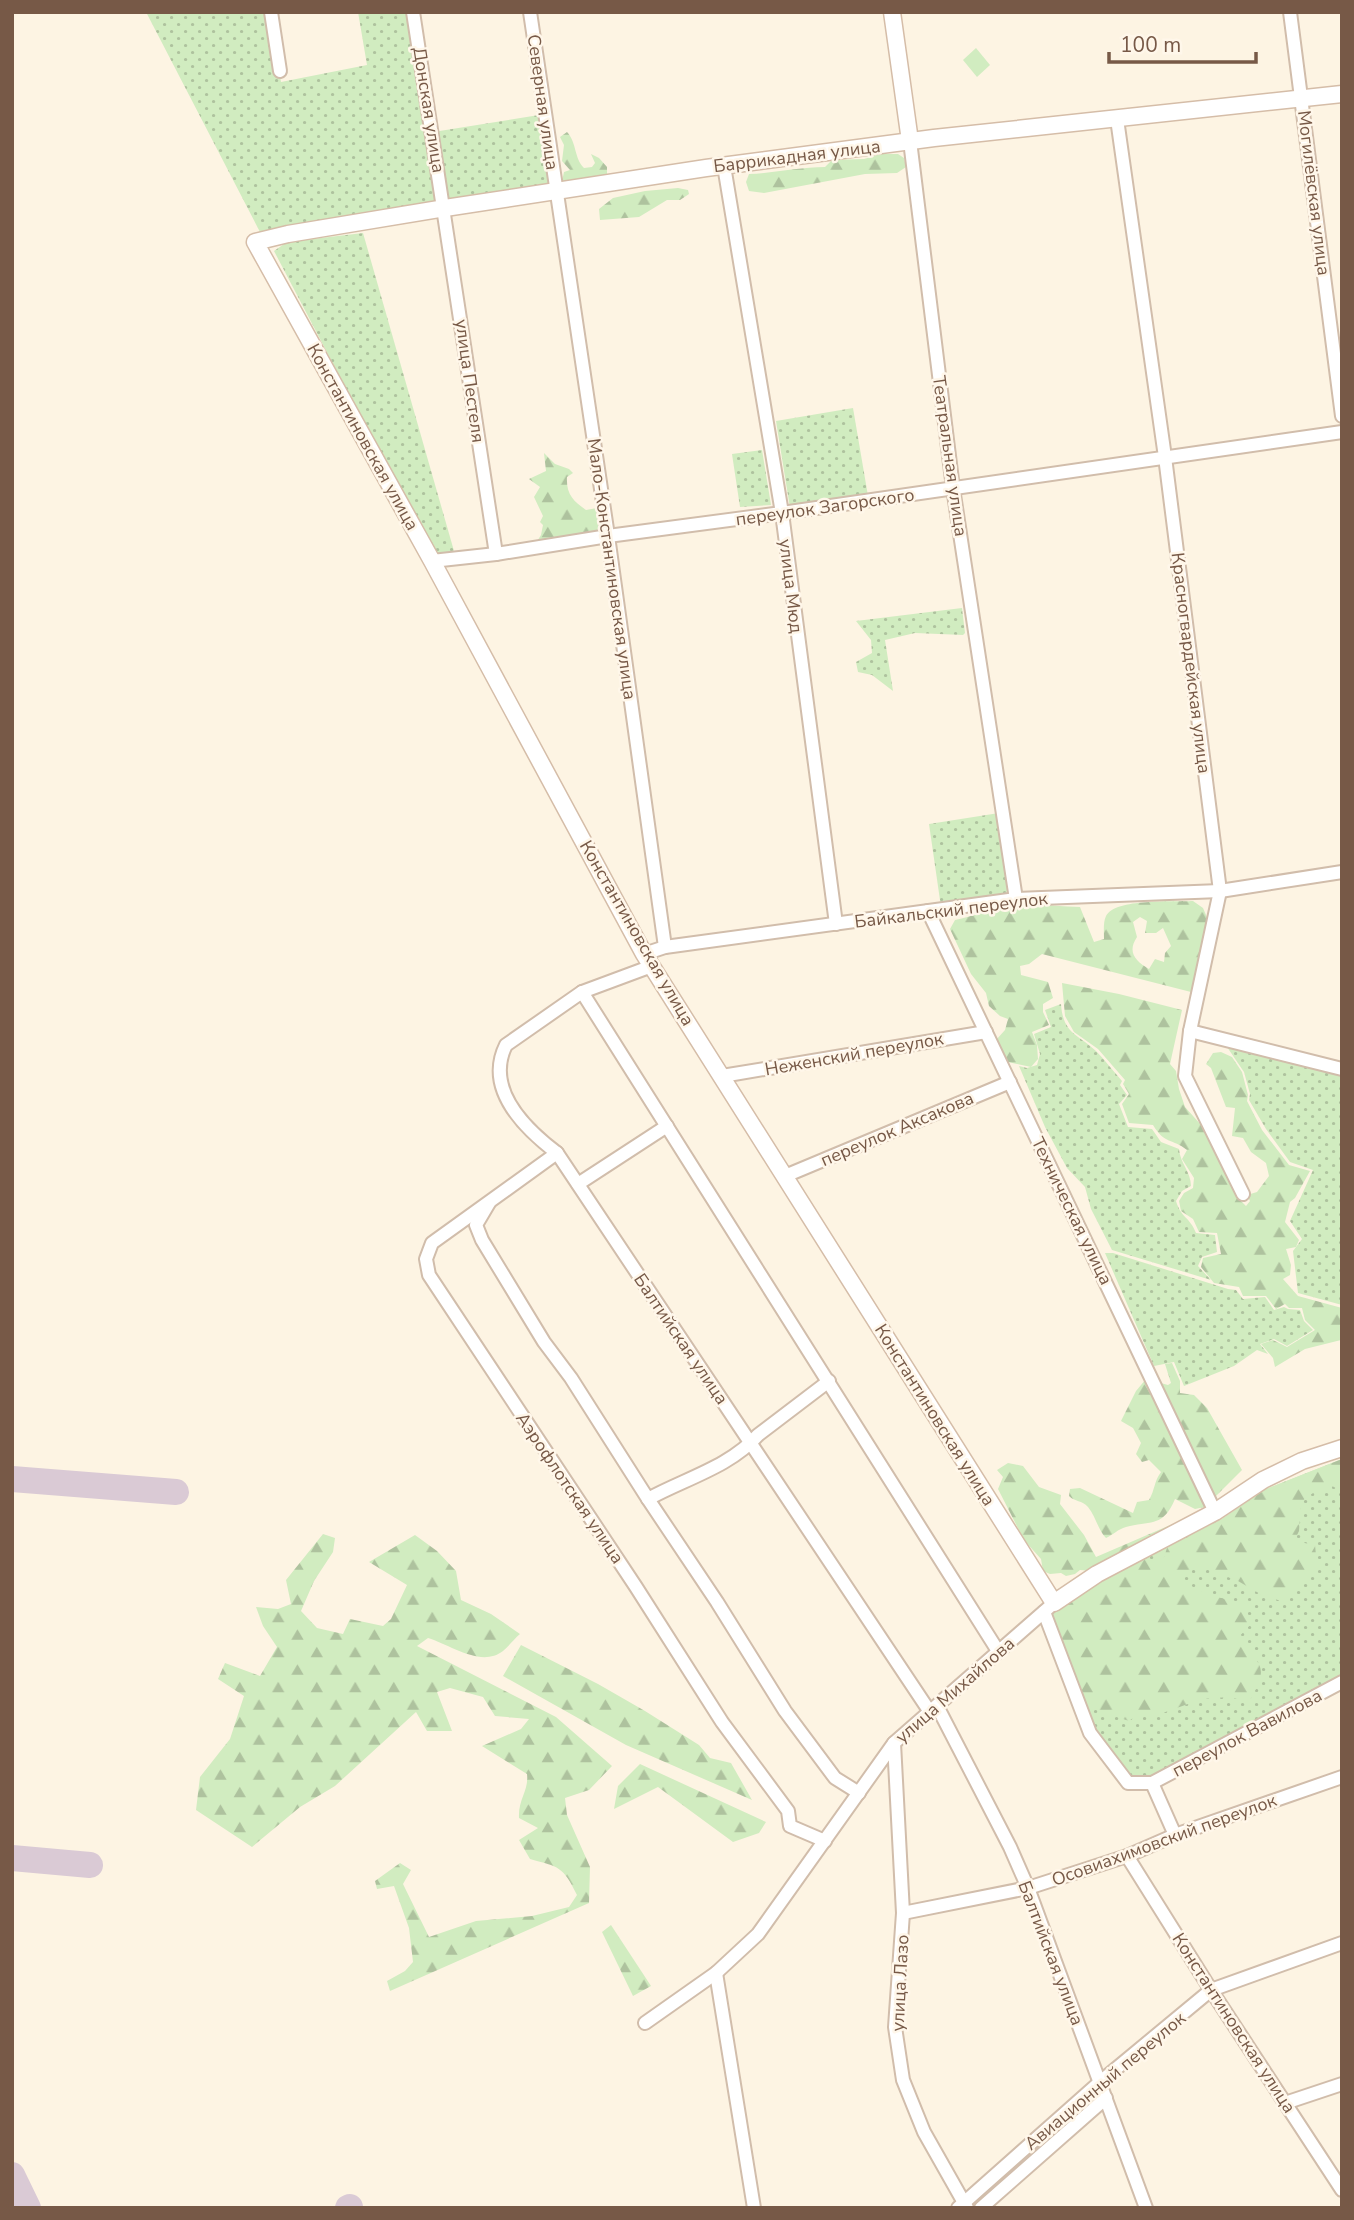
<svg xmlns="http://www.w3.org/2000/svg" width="1354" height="2220" font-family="'Nunito Sans',sans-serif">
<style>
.grass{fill:url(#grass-dots)}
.forest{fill:url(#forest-firs);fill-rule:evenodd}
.park{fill:#d1ecc0}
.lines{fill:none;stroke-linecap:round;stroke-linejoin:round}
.taxiway{stroke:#dacad5;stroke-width:26}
.street-casing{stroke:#d1bdab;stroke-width:16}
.secondary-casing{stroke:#d5bda8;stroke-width:19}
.street{stroke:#fff;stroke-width:12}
.secondary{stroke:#fff;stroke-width:16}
.labels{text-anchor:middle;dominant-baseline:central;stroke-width:5;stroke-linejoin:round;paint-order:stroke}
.street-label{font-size:18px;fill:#775947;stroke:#fff7ea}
</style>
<defs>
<pattern id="grass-dots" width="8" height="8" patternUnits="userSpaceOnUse" patternTransform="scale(1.75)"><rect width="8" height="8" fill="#d1ecc0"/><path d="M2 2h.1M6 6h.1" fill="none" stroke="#aec29e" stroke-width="1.8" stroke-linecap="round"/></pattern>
<pattern id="forest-firs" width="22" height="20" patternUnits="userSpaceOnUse" patternTransform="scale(1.75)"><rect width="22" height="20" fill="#d1ecc0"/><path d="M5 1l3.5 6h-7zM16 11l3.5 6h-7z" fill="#aec29e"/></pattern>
</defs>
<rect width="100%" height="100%" fill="#fdf4e3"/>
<g class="grass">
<polygon points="146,12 269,12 281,82 367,65 358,12 408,12 427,133 539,115 551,188 260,232"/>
<polygon points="363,233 454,551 433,555 274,251 287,242"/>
<polygon points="853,408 868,496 790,508 776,421"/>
<polygon points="762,450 771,505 740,507 732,454"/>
<polygon points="962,608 965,633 963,635 915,633 885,640 893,691 872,675 858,672 856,662 872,653 871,640 856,621"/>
<polygon points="999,813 1010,888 1002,897 941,907 929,824"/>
<path d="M1061,1004C1063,1034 1078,1034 1096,1051C1105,1060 1113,1071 1122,1081L1120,1085L1127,1095L1119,1104L1128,1127L1152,1129L1161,1142L1179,1149C1180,1163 1191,1172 1191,1186L1182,1191L1176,1201C1181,1218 1190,1217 1196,1233L1215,1235L1217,1252L1202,1257L1198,1266L1211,1280L1112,1250L1091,1209L1085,1187L1067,1168L1045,1127L1019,1066L1027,1068L1037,1065L1040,1054L1034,1034L1051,1027L1045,1010Z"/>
<polygon points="1225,1044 1342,1073 1342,1305 1298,1293 1293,1251 1302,1239 1290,1221 1313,1170 1290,1162 1266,1129 1249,1100 1250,1094 1244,1072"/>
<polygon points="1105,1253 1113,1253 1228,1289 1236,1290 1243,1299 1265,1297 1274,1310 1284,1307 1288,1309 1300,1310 1304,1321 1313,1330 1287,1346 1274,1339 1260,1344 1268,1354 1257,1350 1234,1366 1184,1386 1174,1362 1154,1366"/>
<polygon points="1342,1459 1342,1676 1206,1746 1150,1777 1132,1778 1094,1729 1050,1615 1096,1583 1222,1519 1266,1489"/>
</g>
<g class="forest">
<path d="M567,132C577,143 574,158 584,168L592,167L595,163L591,154L599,158L607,167V179L563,187L562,181L564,172L570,170L562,161L564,145L560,137Z"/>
<path d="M881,154H898L904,158L906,167L897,173L865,174L764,193L749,191L746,182L749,174C775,173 800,167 825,167L832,160L864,159Z"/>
<polygon points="678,188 688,190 689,194 680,200 667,200 639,217 600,220 599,209 613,198 645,191"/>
<path d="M544,453L555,464L569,469L573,473L567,477C566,494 573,501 586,510L597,508L599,521L597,534L536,543L541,535L543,525L540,522L543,516L534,497L540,487L529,479L546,471Z"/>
<path d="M1193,901L1203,908L1209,922L1191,992L1042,954L1029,964L1020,966L1021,975L1048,982L1053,998L1043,1004V1012L1049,1025L1032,1032L1037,1045L1038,1059L1031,1067L1008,1062L996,1040L1005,1030L1008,1019L1000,1016L989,1006L986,993L971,974L950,929L955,920C973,917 990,908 1008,906C1032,903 1056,906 1080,907L1094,942L1104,939C1104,932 1103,922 1106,916C1115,898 1174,902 1193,901ZM1140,917L1147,921L1145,933H1156L1163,928L1171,946L1165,953L1164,962L1155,959L1149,969C1135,961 1127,952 1137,937L1133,922Z"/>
<path d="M1062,983L1119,994L1182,1010L1170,1064L1176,1071L1179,1089L1185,1107L1202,1126L1237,1197L1246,1206L1250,1201L1247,1195L1257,1192L1269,1176L1266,1163L1251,1152L1243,1138L1232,1136L1235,1108L1226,1107L1211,1068L1206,1064L1213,1053L1221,1052L1232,1057L1242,1072L1248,1095L1247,1101L1262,1130L1289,1165L1310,1171L1295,1198L1290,1202L1285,1222L1299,1240L1296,1247L1286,1249L1291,1265L1290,1275L1283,1279L1298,1296L1342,1308L1341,1340L1305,1349L1275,1367L1273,1358L1261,1344L1273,1340L1287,1347L1315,1330L1305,1320L1302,1308H1289L1285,1304L1276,1309L1266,1296H1243L1239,1287L1214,1283L1201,1267L1203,1258L1221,1254L1217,1233L1199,1232L1193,1219L1181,1211L1179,1201L1184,1193L1193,1188L1194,1178L1182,1159L1187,1150C1172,1138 1165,1145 1153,1125L1129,1123L1122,1104L1129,1094L1123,1084L1125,1080L1098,1049L1074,1032L1065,1016Z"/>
<path d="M1172,1363L1180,1381V1393L1194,1395L1207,1408L1242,1470L1205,1507L1195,1509L1175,1499C1163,1528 1151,1520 1126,1527C1118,1529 1113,1535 1106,1538C1098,1530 1096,1517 1088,1507C1082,1500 1075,1502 1069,1496L1070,1489L1080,1488L1133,1513L1137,1502L1149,1500C1155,1490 1154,1481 1161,1472L1149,1460L1142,1462L1136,1454L1141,1443L1133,1428L1121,1421L1136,1391L1146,1379L1168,1385L1171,1383L1165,1364Z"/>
<path d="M1342,1459V1491L1330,1485L1313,1493L1301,1502L1299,1531L1294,1541L1315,1545L1317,1566L1308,1578L1281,1601L1262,1595L1238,1581L1200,1566L1175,1577C1197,1591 1222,1600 1247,1604L1249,1626L1237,1639C1263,1666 1269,1667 1249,1702L1229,1697L1202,1699L1157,1715L1138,1714L1129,1721L1085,1706L1050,1615L1096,1583L1147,1558L1162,1563L1167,1548L1222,1519L1266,1489Z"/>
<polygon points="1008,1463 1023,1466 1039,1487 1061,1495 1060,1504 1084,1535 1096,1557 1175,1523 1177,1526 1092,1571 1080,1570 1075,1574 1066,1576 1061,1573 1050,1574 1043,1571 1041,1559 1024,1540 998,1489 1003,1477 997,1470"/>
<path d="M323,1534L335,1538L333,1552L314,1581L301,1611L317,1628L343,1634L350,1619L383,1626L391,1619L407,1585L369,1562L415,1535L437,1551L456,1571L461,1600L491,1614L520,1634C514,1639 509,1646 503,1651C481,1668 451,1645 428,1638L417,1646L556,1717L612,1766L589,1790L565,1798L567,1815L590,1867L589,1903L390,1991L387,1981L405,1971L413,1962L409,1928L394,1886L377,1889L375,1881L400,1863L411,1870L403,1884L429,1937L476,1921L532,1916L569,1907L577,1895C563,1866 559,1867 530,1859L519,1840L538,1828L519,1818C518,1799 529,1791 527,1774L482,1746L521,1729L529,1719L495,1716L483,1697L450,1688L437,1692L452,1731H427L416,1712L335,1786L300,1807L252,1847L196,1810L200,1777L230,1739L244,1696L218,1679L225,1663L260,1676L277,1647L263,1626L256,1607L278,1609L291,1604L286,1580Z"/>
<polygon points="521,1645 598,1684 645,1711 699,1745 710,1758 731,1763 752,1800 626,1745 503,1676"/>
<polygon points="640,1764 766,1822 759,1833 733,1842 658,1787 614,1809 618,1786"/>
<polygon points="611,1925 651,1986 633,1996 602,1932"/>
</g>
<polygon class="park" points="976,48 990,65 977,77 963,60"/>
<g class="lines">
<g class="taxiway">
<polyline points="12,1479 176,1492"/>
<polyline points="12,1858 90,1865"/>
<polyline points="12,2175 28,2208"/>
<polyline points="348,2208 350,2207"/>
</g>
<defs>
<g id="street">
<polyline points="271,12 280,71"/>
<polyline points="413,12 496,554"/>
<polyline points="530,12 608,536 665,947"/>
<polyline points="1290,12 1342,416"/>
<polyline points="1117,119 1165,457 1220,891 1190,1031 1185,1076 1243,1194"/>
<polyline points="910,141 953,488 1016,899"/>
<polyline points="724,166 782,513 836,924"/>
<polyline points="432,561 496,554 608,536 782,513 1342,432"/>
<polyline points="928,911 1215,1512"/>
<polyline points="644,954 665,947 1016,899 1220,891 1342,872"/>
<path d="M652,966L582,992L506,1045C484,1089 524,1128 557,1153L930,1712"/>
<polyline points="582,992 998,1651"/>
<polyline points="1190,1031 1342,1069"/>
<polyline points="722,1076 986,1032"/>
<polyline points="557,1153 432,1243 426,1259 429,1275 636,1587 722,1722 788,1811 790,1826 825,1841"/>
<polyline points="785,1176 1010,1082"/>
<polyline points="578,1184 667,1126"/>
<polyline points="489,1203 476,1225 482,1240 544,1342 571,1378 648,1499 717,1602 785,1711 835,1778 859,1793"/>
<path d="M648,1499C684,1479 730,1467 758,1435L829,1381"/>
<polyline points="1044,1612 1090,1733 1128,1783 1152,1783 1342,1682"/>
<polyline points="937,1706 1010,1847 1028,1888 1146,2208"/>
<polyline points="894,1743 903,1913 895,2027 903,2080 924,2132 967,2208"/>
<polyline points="1152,1783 1175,1835"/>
<polyline points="1127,1856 1211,1990 1342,2190"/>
<polyline points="903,1913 1028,1888 1127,1856 1175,1835 1342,1777"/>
<polyline points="716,1973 754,2208"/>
<polyline points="645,2023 716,1973 758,1934 894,1743 1054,1603"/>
<polyline points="1285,2103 1342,2084"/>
<polyline points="958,2208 1100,2082 1211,1990 1342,1943"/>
<polyline points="981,2208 1106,2098"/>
</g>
<g id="secondary">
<polyline points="892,12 910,141"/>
<polyline points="1342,94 934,138 706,168 445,208 288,234 255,242 432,561 644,954 1054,1603 1097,1574 1215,1512 1263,1480 1302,1461 1342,1448"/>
</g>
</defs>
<use href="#street" class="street-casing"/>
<use href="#secondary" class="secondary-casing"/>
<use href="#street" class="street"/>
<use href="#secondary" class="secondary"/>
</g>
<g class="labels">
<g class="street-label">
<text transform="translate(543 102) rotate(82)">Северная улица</text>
<text transform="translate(429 110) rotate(81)">Донская улица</text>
<text transform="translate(797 156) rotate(-7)">Баррикадная улица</text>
<text transform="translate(1314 193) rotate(83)">Могилёвская улица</text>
<text transform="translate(470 381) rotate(82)">улица Пестеля</text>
<text transform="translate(363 437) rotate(61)">Константиновская улица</text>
<text transform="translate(950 456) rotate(82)">Театральная улица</text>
<text transform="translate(825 507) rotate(-8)">переулок Загорского</text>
<text transform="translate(612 569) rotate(82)">Мало-Константиновская улица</text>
<text transform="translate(791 586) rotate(83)">улица Мюд</text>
<text transform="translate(1191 663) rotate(83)">Красногвардейская улица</text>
<text transform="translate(951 910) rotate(-7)">Байкальский переулок</text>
<text transform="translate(637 933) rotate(60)">Константиновская улица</text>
<text transform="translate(854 1054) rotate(-10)">Неженский переулок</text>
<text transform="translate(897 1129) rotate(-23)">переулок Аксакова</text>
<text transform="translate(1072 1211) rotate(64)">Техническая улица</text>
<text transform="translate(681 1339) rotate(56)">Балтийская улица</text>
<text transform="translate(935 1415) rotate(58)">Константиновская улица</text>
<text transform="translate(570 1488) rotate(56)">Аэрофлотская улица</text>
<text transform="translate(955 1690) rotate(-41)">улица Михайлова</text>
<text transform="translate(1247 1733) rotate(-28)">переулок Вавилова</text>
<text transform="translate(1164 1840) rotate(-20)">Осовиахимовский переулок</text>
<text transform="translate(1051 1953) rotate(69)">Балтийская улица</text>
<text transform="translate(900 1983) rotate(-87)">улица Лазо</text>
<text transform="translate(1234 2023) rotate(57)">Константиновская улица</text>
<text transform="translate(1105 2081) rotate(-40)">Авиационный переулок</text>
</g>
</g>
<rect width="1354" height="2220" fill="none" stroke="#775947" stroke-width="28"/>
<path d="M1109 52v10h147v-10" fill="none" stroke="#775947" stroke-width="3.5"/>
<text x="1120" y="52" font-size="21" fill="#775947" stroke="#fff7ea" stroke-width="5" paint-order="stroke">100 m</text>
</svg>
